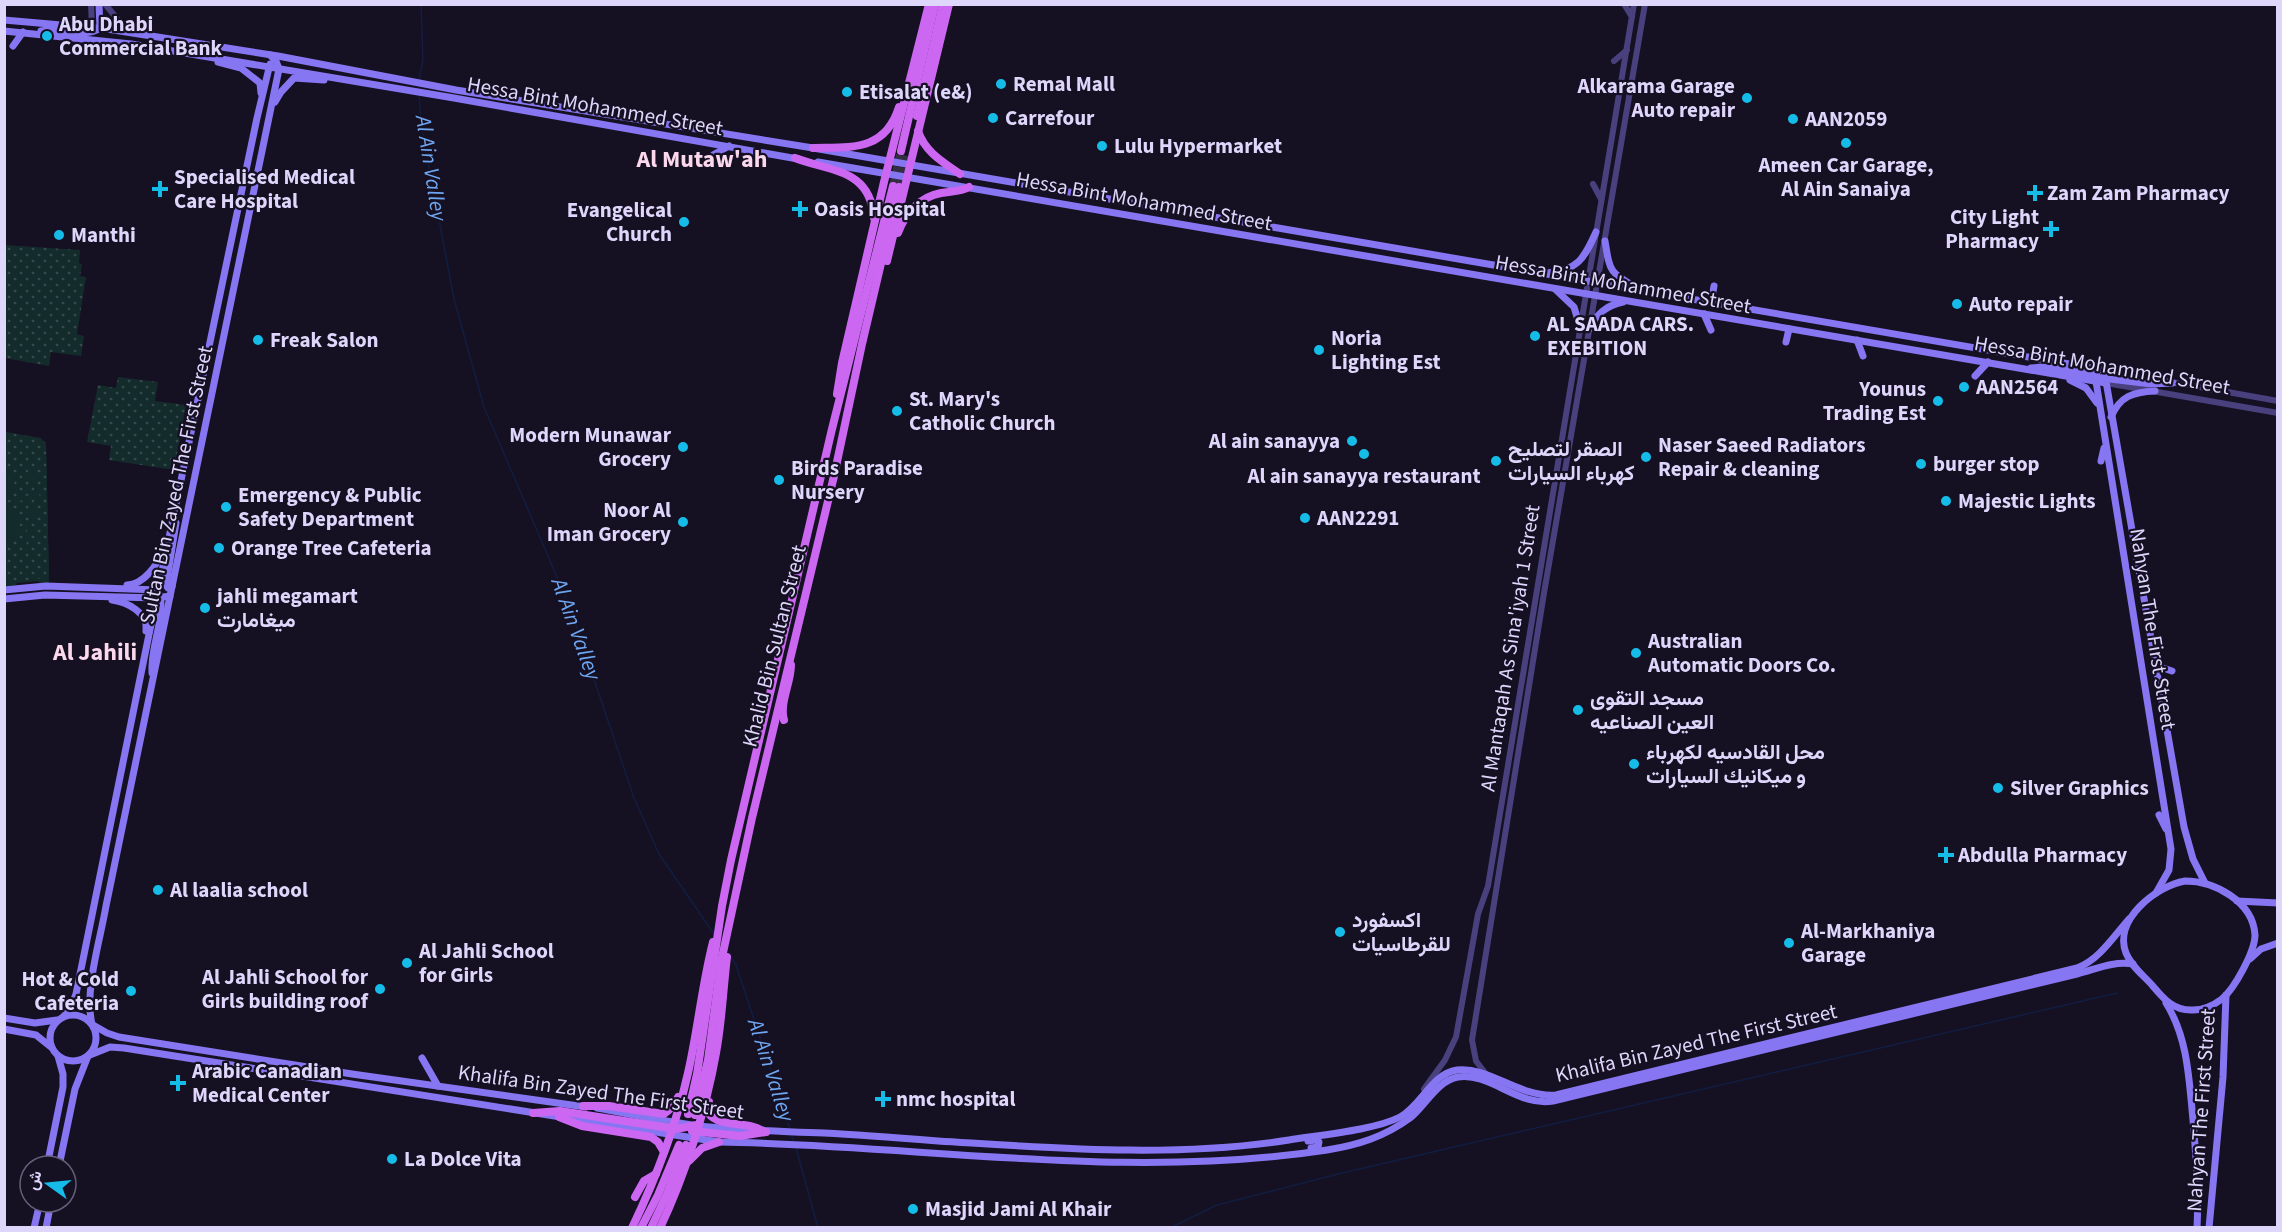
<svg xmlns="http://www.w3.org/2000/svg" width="2282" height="1232" font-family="'Source Sans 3',Vazirmatn,sans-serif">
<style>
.green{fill:#142b2c}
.garden{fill:url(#garden-dots)}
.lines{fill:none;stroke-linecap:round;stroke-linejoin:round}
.stream{stroke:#111e42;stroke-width:1.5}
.primary-tunnel{stroke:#342e43;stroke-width:8;stroke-dasharray:8 4;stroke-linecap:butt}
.tertiary{stroke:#49407e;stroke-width:6}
.secondary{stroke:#8676f2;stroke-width:7}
.primary{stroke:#cc67f1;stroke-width:8}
.poi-dot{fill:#15bce8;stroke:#161023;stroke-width:2}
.labels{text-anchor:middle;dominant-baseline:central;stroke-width:4.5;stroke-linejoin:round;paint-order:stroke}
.poi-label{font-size:21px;font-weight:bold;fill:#ded6fb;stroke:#161023;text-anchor:start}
.street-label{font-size:21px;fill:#ded6fb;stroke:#161023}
.water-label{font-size:22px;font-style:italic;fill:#6ea6f2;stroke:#161023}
.quarter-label{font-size:24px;font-weight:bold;fill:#fbd8eb;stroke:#161023}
</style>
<defs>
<pattern id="garden-dots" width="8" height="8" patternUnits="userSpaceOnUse" patternTransform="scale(1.5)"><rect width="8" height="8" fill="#142b2c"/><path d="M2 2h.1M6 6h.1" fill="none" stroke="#36494c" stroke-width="1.8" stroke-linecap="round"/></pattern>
</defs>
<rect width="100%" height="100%" fill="#161023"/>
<polygon class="green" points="5,432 40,438 46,443 49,583 41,584 38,581 17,583 16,585 5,587"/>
<g class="garden">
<polygon points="4,245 80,250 79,263 82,264 80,276 86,277 77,334 84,336 81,356 51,352 49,366 5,358"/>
<polygon points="118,377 158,382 155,401 186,405 174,470 109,460 111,446 87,442 98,385 116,388"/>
<path d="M4,432L40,438L46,443L49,577L5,583V569C27,561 26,543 31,523C33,516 38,509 39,501C43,478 24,454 5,444Z"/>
<path d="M5,448C23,458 33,474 35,495L24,496L10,505L7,501L13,498L11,489L15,484L13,480L16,475L5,466Z"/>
<polygon points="27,497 35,497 28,526 20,526 19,515 11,507"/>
<path d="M21,528L27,529C25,546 23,560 5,567C4,555 3,545 16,540Z"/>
</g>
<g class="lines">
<g class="stream">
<polyline points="419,80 423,60 421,4"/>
<polyline points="419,94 421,124 454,299 484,407 569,605 634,798 659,854 714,934"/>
<polyline points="731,958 736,965 790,1129"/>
<polyline points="791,1133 794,1143"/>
<polyline points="796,1148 818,1228"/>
<polyline points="1170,1228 1217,1205 1338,1174 2117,993"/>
</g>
<g class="primary-tunnel">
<polyline points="893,186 901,151"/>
<polyline points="899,187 908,152"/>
</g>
<g class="tertiary">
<polyline points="91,4 92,27"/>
<polyline points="105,4 119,21 134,33"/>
<polyline points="1624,4 1632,17"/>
<polyline points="1614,61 1627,50"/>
<polyline points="1593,184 1601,199"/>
<polyline points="2104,370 2278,401"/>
<polyline points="2106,383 2278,413"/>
<polyline points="1486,1074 1476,1061 1472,1040 1544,593 1645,4"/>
<polyline points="1424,1089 1445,1060 1456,1037 1478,914 1488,886 1634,4"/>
</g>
<g class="secondary">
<polyline points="99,4 100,28"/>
<polyline points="4,20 107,29 278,56 456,90 813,148 2104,370"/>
<polyline points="4,31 131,44 454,98 798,159"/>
<path d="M41,31C60,27 84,39 100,28"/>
<polyline points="13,46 23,32"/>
<polyline points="218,62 241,68 260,83 261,93"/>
<polyline points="275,102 281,92 294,78 324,80"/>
<polyline points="713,155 729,146"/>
<polyline points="818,162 2106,383"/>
<path d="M1605,241C1610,272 1609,272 1637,288"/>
<path d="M1547,273C1578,270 1584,259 1596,232"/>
<polyline points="1555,289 1574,307 1580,327"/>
<polyline points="1711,303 1714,286"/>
<polyline points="1704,314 1711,330"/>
<path d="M1589,329C1597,314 1605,306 1623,302"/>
<polyline points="1857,340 1863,356"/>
<polyline points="1786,342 1789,329"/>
<polyline points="2031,368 2042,367 2097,375"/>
<polyline points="2094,369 2171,849 2169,870 2156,893"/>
<polyline points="2104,370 2184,827 2193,859 2205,883"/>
<polyline points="1975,376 1988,362"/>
<polyline points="2102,378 2151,384 2173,383"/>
<polyline points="2070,380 2086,388 2097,403"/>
<path d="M2111,417C2120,396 2133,392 2155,391"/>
<polyline points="2101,461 2104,448"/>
<path d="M127,585C143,585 158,565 162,551"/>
<polyline points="172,586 168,588 166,585 176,523"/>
<polyline points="4,590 46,586 158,590"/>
<polyline points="4,599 45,595 157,598 170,596"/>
<path d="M112,600C127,602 149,613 146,631"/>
<polyline points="2157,666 2172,671"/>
<path d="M152,673C150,647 165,620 160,595"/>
<polyline points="2159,815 2166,829"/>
<path d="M2185,881C2214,881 2253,901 2255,935C2255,951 2235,988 2222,999C2214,1005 2203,1010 2193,1010C2173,1011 2163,998 2152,985C2143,975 2131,966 2126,953C2113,920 2156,886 2185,881Z"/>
<polyline points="2237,901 2278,903"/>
<polyline points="2250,959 2261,949 2278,943"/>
<path d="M2166,1003C2188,1038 2189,1080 2193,1120C2196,1156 2199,1191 2197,1228"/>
<circle cx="73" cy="1038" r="23"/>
<polyline points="63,1017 70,1009 76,994 158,590 257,118 270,64"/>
<polyline points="4,1018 35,1023 57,1020"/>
<path d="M92,1024C84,991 100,941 106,906L279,69L276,61L270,55"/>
<polyline points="93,1025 107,1033 119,1037 352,1074 586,1107"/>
<polyline points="4,1029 36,1035 51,1047"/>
<path d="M90,1055L110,1047L124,1048L719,1142C921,1145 1125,1181 1327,1150C1358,1145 1384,1137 1410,1118C1425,1106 1438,1080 1458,1077C1490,1072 1518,1107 1553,1101L2077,974C2097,969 2112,961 2133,964"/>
<polyline points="422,1058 438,1086"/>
<path d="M597,1108C631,1114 666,1122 700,1126C741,1131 782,1131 824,1133C862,1135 900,1138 938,1141C1055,1148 1173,1158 1289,1140C1319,1135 1375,1130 1400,1117C1422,1105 1431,1074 1457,1070C1489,1066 1519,1098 1556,1095L2077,968C2099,960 2114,936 2129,919"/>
<polyline points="1308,1141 1316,1140 1319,1142 1318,1147 1311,1148"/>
<polyline points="47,1166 63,1087 63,1074 58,1056"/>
<polyline points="59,1166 75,1089 88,1056"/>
<polyline points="34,1228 40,1202"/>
<polyline points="46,1228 51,1202"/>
<polyline points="2209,1228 2223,1077 2226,995"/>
</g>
<g class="primary">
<polyline points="917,116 943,4"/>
<path d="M918,131C925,152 943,162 960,174"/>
<path d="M813,148C850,147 885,152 899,107"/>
<polyline points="901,151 935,4"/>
<path d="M795,158C832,172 870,169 874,218"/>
<path d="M898,233C905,213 920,197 941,193C951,191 960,192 969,187"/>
<polyline points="887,261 949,4"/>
<polyline points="837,394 842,363 884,182 929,4"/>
<path d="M784,720C779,703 791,683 791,665"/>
<path d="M709,1102L708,1113C721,1129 746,1120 763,1131"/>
<polyline points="583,1106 609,1106 664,1114 674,1106 678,1097"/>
<polyline points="533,1113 560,1111 676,1129 697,1125"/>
<polyline points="688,1114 697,1074 722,906 731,860 832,429 893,186"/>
<polyline points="695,1115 708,1060 721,962 752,818 834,476 862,344 899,187"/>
<polyline points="559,1117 582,1126 651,1137 658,1142 664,1152"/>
<polyline points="692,1131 740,1136 766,1132"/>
<polyline points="689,1161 702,1148 719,1142"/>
<polyline points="635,1197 644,1181 656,1174"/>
<path d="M632,1228C656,1178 676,1126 688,1073C698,1029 702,985 713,942"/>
<polyline points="641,1228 658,1195 679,1145"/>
<polyline points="651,1228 667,1194 686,1145"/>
<path d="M660,1228C685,1175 706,1110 716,1053C722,1021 723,989 727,957"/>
</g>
</g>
<g class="poi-dot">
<circle cx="47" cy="36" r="6"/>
<circle cx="1001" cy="84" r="6"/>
<circle cx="847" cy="92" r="6"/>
<circle cx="1747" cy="98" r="6"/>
<circle cx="993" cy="118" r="6"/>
<circle cx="1793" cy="119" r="6"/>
<circle cx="1846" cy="143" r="6"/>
<circle cx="1102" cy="146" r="6"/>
<path d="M157 180h6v6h6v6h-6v6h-6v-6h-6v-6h6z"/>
<path d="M2032 184h6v6h6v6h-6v6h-6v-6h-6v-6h6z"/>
<path d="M797 200h6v6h6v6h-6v6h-6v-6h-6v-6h6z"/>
<circle cx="684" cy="222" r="6"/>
<path d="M2048 220h6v6h6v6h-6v6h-6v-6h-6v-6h6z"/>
<circle cx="59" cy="235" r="6"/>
<circle cx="1957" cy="304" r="6"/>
<circle cx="1535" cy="336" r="6"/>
<circle cx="258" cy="340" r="6"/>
<circle cx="1319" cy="350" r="6"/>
<circle cx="1964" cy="387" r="6"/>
<circle cx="1938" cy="401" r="6"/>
<circle cx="897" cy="411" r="6"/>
<circle cx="1352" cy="441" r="6"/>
<circle cx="683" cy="447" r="6"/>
<circle cx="1364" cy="454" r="6"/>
<circle cx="1646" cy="457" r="6"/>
<circle cx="1496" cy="461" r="6"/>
<circle cx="1921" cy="464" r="6"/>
<circle cx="779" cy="480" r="6"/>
<circle cx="1946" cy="501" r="6"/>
<circle cx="226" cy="507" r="6"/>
<circle cx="1305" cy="518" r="6"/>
<circle cx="683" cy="522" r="6"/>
<circle cx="219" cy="548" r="6"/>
<circle cx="205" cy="608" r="6"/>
<circle cx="1636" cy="653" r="6"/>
<circle cx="1578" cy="710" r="6"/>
<circle cx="1634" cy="764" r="6"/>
<circle cx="1998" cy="788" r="6"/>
<path d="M1943 846h6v6h6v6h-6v6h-6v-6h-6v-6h6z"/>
<circle cx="158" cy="890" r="6"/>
<circle cx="1340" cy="932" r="6"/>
<circle cx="1789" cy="943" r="6"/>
<circle cx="407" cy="963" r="6"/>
<circle cx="380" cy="989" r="6"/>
<circle cx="131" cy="991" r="6"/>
<path d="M175 1074h6v6h6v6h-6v6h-6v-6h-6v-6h6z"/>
<path d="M880 1090h6v6h6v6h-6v6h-6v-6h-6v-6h6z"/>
<circle cx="392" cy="1159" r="6"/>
<circle cx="913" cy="1209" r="6"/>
</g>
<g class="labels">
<g class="poi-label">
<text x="59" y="24">Abu Dhabi<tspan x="59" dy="24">Commercial Bank</tspan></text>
<text x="1013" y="84">Remal Mall</text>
<text x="1735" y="86" text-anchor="end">Alkarama Garage<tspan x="1735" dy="24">Auto repair</tspan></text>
<text x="859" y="92">Etisalat (e&amp;)</text>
<text x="1005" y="118">Carrefour</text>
<text x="1805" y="119">AAN2059</text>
<text x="1114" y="146">Lulu Hypermarket</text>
<text x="1846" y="165" text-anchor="middle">Ameen Car Garage,<tspan x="1846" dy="24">Al Ain Sanaiya</tspan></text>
<text x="174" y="177">Specialised Medical<tspan x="174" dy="24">Care Hospital</tspan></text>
<text x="2047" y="193">Zam Zam Pharmacy</text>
<text x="814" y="209">Oasis Hospital</text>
<text x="672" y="210" text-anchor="end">Evangelical<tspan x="672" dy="24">Church</tspan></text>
<text x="2039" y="217" text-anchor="end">City Light<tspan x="2039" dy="24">Pharmacy</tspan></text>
<text x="71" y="235">Manthi</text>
<text x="1969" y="304">Auto repair</text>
<text x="1547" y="324">AL SAADA CARS.<tspan x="1547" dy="24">EXEBITION</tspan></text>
<text x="1331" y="338">Noria<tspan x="1331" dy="24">Lighting Est</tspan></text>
<text x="270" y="340">Freak Salon</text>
<text x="1976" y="387">AAN2564</text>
<text x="1926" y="389" text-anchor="end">Younus<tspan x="1926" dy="24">Trading Est</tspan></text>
<text x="909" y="399">St. Mary's<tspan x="909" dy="24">Catholic Church</tspan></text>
<text x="671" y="435" text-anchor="end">Modern Munawar<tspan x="671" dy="24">Grocery</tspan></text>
<text x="1340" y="441" text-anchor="end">Al ain sanayya</text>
<text x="1658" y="445">Naser Saeed Radiators<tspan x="1658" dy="24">Repair &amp; cleaning</tspan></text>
<text x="1508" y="449">الصقر لتصليح<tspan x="1508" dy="24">كهرباء السيارات</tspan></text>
<text x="1933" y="464">burger stop</text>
<text x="791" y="468">Birds Paradise<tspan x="791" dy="24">Nursery</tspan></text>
<text x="1364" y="476" text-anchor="middle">Al ain sanayya restaurant</text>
<text x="238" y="495">Emergency &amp; Public<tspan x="238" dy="24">Safety Department</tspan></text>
<text x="1958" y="501">Majestic Lights</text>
<text x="671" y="510" text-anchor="end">Noor Al<tspan x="671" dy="24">Iman Grocery</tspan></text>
<text x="1317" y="518">AAN2291</text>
<text x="231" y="548">Orange Tree Cafeteria</text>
<text x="217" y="596">jahli megamart<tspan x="217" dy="24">ميغامارت</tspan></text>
<text x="1648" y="641">Australian<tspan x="1648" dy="24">Automatic Doors Co.</tspan></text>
<text x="1590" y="698">مسجد التقوى<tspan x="1590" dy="24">العين الصناعيه</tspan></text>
<text x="1646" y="752">محل القادسيه لكهرباء<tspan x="1646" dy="24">و ميكانيك السيارات</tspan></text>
<text x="2010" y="788">Silver Graphics</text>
<text x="1958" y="855">Abdulla Pharmacy</text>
<text x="170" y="890">Al laalia school</text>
<text x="1352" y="920">اكسفورد<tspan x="1352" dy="24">للقرطاسيات</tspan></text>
<text x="1801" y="931">Al-Markhaniya<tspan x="1801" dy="24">Garage</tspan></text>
<text x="419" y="951">Al Jahli School<tspan x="419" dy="24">for Girls</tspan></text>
<text x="368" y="977" text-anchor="end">Al Jahli School for<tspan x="368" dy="24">Girls building roof</tspan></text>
<text x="119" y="979" text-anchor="end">Hot &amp; Cold<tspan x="119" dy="24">Cafeteria</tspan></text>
<text x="192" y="1071">Arabic Canadian<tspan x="192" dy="24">Medical Center</tspan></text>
<text x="896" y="1099">nmc hospital</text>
<text x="404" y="1159">La Dolce Vita</text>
<text x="925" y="1209">Masjid Jami Al Khair</text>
</g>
<g class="street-label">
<text transform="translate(595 106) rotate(10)">Hessa Bint Mohammed Street</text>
<text transform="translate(1144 201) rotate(10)">Hessa Bint Mohammed Street</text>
<text transform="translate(1623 284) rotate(10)">Hessa Bint Mohammed Street</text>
<text transform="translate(2102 365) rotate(10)">Hessa Bint Mohammed Street</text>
<text transform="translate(176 485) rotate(-78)">Sultan Bin Zayed The First Street</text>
<text transform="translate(2153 629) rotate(81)">Nahyan The First Street</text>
<text transform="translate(774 646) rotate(-76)">Khalid Bin Sultan Street</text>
<text transform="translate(1510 648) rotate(-81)">Al Mantaqah As Sina'iyah 1 Street</text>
<text transform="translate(1696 1043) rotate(-13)">Khalifa Bin Zayed The First Street</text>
<text transform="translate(601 1092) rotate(8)">Khalifa Bin Zayed The First Street</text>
<text transform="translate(2201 1110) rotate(-86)">Nahyan The First Street</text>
</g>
<g class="water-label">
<text transform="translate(431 168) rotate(81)">Al Ain Valley</text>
<text transform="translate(576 629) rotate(70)">Al Ain Valley</text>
<text transform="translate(771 1070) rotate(72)">Al Ain Valley</text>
</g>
<g class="quarter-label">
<text x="702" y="159">Al Mutaw'ah</text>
<text x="95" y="652">Al Jahili</text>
</g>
</g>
<rect width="2282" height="1232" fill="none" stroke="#ded6fb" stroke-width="12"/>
<g transform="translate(48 1184) rotate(285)"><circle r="28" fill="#161023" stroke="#665f79" stroke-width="1.5"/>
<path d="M0-4.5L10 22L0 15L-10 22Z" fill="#15bce8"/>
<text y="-9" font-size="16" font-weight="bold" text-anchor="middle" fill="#ded6fb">ش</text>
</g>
</svg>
